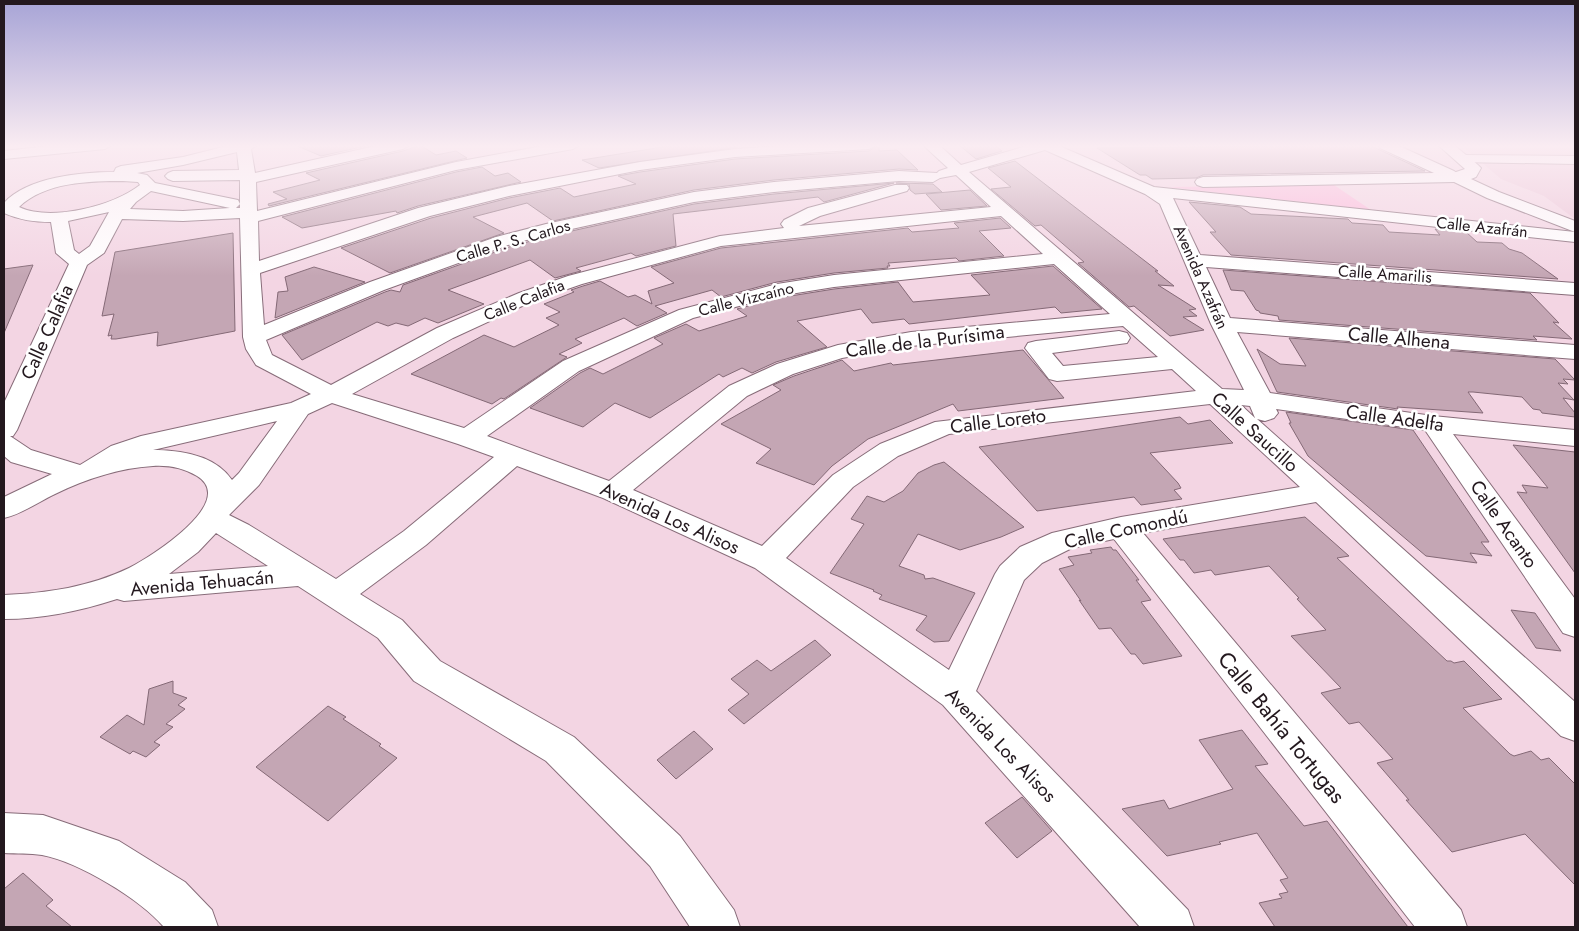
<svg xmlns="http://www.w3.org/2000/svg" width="1579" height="931" font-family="Jost,sans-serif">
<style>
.built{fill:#ecc6d8}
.green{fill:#fcb7da}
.building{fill:#c4a6b4;stroke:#846976}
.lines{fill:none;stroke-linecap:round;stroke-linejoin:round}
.minor-casing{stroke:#876c79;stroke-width:2}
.major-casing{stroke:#876c79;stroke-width:2}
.minor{fill:#fff;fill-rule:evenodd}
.major{fill:#fff;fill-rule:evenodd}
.labels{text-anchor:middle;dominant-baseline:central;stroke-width:5;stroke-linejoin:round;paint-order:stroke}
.far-street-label{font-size:16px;fill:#23181e;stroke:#fff}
.street-label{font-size:19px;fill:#23181e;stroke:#fff}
.near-street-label{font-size:22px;fill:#23181e;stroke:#fff}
</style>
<rect width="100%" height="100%" fill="#f3d5e3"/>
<polygon class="built" points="1461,145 1575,145 1575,219 1544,196 1501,179"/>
<polygon class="green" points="1334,185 1371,210 1168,187"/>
<g class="building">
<polygon points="295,145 370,145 321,156"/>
<polygon points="420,145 436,155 456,151 467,158 269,206 268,204 287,199 273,192 320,180 306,173 403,151"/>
<polygon points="675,145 736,145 738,147 599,168 582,160"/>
<polygon points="878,145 879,145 879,151 897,150 918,170 899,169 774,180 694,190 553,221 527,203 473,217 504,233 390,273 341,248 431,218 509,198 560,188 574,197 636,184 618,176 640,172 735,159 869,151"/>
<polygon points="959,145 995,145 1002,151 976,159"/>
<polygon points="1369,145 1425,171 1203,175 1196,178 1152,179 1146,175 1140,175 1097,148"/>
<polygon points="1015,161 1158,271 1155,271 1174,286 1158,285 1196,309 1189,310 1197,316 1183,317 1204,330 1170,336 1134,306 1129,307 1078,263 1084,262 1041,225 1035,226 991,189 1011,187 988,168"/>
<polygon points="482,167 495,176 508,173 521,182 418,206 397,213 396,211 302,228 282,217 456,172"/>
<polygon points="894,183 824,202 818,197 673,214 676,246 636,256 631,253 576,268 581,271 555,278 530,260 448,290 484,304 438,323 425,318 408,326 396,323 388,326 377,322 302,360 282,335 385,292 391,290 400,292 403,285 509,247 549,236 694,204 774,194"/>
<polygon points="896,183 899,183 933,184 942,192 915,194 910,190 909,184"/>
<polygon points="970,190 987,206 941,210 926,194"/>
<polygon points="1189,202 1240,207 1251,214 1348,219 1352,223 1383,225 1389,232 1440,235 1435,229 1466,232 1477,242 1502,243 1509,249 1522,253 1558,279 1231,255 1210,232 1216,232"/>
<polygon points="1000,218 1011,228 979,231 1004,256 959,261 956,258 888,263 890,266 887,266 888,268 834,273 777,282 721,297 712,290 655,306 667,313 637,326 624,318 575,339 582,343 559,354 567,357 504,399 501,398 492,404 411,374 484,335 514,347 559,325 546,318 560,312 544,304 574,292 571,290 583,286 600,281 628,297 635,295 652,304 648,291 674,283 651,267 721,248 908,228 912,232 959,228 954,223"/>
<polygon points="233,233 235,331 157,346 158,332 116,339 111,339 112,335 108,336 114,314 102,316 115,252"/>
<polygon points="33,265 4,333 4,269"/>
<polygon points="1053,266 1102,309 1061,313 1055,307 909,324 904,319 872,323 861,309 797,321 827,347 776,362 752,373 742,368 723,377 719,374 650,418 615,403 583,427 530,408 580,373 590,368 603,374 663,344 654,338 686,324 699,331 747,316 737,309 778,298 834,289 898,282 913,302 990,295 971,275"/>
<polygon points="314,267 365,282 275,318 278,292 288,291 285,277"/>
<polygon points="1223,270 1530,293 1559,323 1553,322 1572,339 1533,336 1537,340 1279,320 1278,316 1260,313 1259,311 1256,310 1244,291 1231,290"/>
<polygon points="1289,338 1555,359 1575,380 1563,379 1568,384 1558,383 1574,400 1563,398 1575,413 1575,417 1542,413 1540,410 1533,409 1522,397 1473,392 1468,392 1483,413 1397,407 1398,409 1277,392 1257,349 1280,364 1306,366"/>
<polygon points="1023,350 1064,398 958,411 953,404 868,439 832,466 814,485 756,463 771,449 721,424 781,390 773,385 794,376 842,360 854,371 891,363 893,365"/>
<polygon points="1286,412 1413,430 1489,542 1481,542 1492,556 1470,553 1477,563 1426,556 1308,456 1289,423 1291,423"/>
<polygon points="1180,417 1188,424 1210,420 1233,443 1150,453 1178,483 1181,488 1174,490 1182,499 1141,505 1134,497 1037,511 979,447"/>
<polygon points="1513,445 1575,452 1575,573 1517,492 1527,493 1522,485 1548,488"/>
<polygon points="944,462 1024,527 1001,537 960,550 918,534 899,566 924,575 925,579 933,578 975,593 949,641 934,642 916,630 927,616 879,599 882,595 873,591 874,590 830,573 864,524 851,519 867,496 884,502 903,491 918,473 934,465"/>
<polygon points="1305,517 1349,556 1337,558 1447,661 1451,661 1454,663 1464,661 1502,699 1463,708 1510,754 1514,756 1531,751 1541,760 1549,758 1575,784 1575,885 1525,834 1452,852 1406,800 1409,800 1377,763 1393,759 1359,722 1349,724 1321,693 1341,688 1291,636 1326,630 1297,599 1299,598 1269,566 1215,575 1211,570 1194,573 1184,560 1180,560 1163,539"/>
<polygon points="1111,547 1113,550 1116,550 1139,580 1136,580 1151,600 1141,602 1182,656 1143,664 1135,654 1131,654 1111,628 1099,629 1079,600 1081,601 1059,569 1074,565 1068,557 1092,553 1090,550"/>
<polygon points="1511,610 1535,613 1561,651 1536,648"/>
<polygon points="815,640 831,655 744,724 728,710 749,694 731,679 757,660 771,671"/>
<polygon points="173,681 173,693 187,698 178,705 185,709 166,724 173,727 154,742 160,745 146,757 133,751 130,754 100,737 127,715 144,725 149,689"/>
<polygon points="328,706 346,717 343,719 381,744 379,746 397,758 328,821 256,767"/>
<polygon points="1242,730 1268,764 1255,766 1304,826 1327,821 1408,927 1275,927 1259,903 1282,898 1279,894 1288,892 1280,880 1288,878 1257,833 1219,842 1221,844 1167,856 1122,809 1164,800 1169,809 1233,789 1199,740"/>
<polygon points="694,731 713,749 676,779 657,760"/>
<polygon points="1022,797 1052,831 1017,858 985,823"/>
<polygon points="23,873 53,900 46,906 72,927 4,927 4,889"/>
</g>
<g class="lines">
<defs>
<g id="minor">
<polygon points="59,145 112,145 105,149 4,159 4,151"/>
<path d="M231,145H257L251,149L255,173L380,145H410L403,149L256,182L257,211L456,162L548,145H580L573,149L456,170L258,221L259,261L418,208L509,186L640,162L735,149L793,145H876L869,149L735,157L640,170L509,196L430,216L260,273L264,325L370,282L496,237L546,224L694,192L774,182L899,171L937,173L939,171L948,168L923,145H939L961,165L1030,145H1057L1154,187L1575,232V242L1173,198L1200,255L1575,283V295L1206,267L1230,318L1575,345V359L1237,332L1270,393L1433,416L1575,430V446L1453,434L1575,599V637L1563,633L1425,430L1276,409L1278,413L1274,418L1265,421L1257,419L1575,702V741L1561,736L1316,502L1143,533L1461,910L1467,927H1415L1114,539L1072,548L1042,563L1024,580L976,691L1188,910L1194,927H1140L943,705L755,568L603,498L517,466L426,545L360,594L402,620L440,661L574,737L680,836L734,910L740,927H690L650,866L546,761L414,681L378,638L298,586L124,601L117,599C80,611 43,619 4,619V595C48,593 89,587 129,568C149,558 239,502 197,476C184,468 168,465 153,466C119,468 86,479 55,494C38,502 22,514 4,518V497L52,474L11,462L4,456V403L69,264L56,253L51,222C34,222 20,220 4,213V203C27,177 82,172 114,172L116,168L121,166L183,157ZM1045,150L1145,194L1160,204L1211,324L1244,390L1222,389L969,172ZM237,152L239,170L173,171L168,173L165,176L168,179L173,181L240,180V208H236L240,204L238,200L155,183L147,175L137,173L183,165ZM956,175L991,207L799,226L820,216L907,191L909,188L907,185H895L808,208L784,220L781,224L784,228L720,236L568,276L519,293L437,328L331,385L272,355L266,340L384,290L508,245L549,234L694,202L774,192L899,181L933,182L940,178ZM123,181L138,182L140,185C113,206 51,222 19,207C45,182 89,181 123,181ZM151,191L230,208L183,211L130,209L136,202ZM109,212L90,246L79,254L74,250L68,221ZM1001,216L1043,254L834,275L777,284L679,310L563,361L464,428L352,394L453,338L533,301L582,284L721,246ZM240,218L243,337L246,349L256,365L311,394L291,403L141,436L111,446L80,465L31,450L10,436H13L17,430L87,265L104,253L122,219L183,221ZM1054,264L1110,314L911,332L838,345L777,364L729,386L609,481L487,436L579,371L693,318L778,296L834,287ZM1123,326L1158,357L1063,366L1052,353L1127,343L1130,338L1127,333L1119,331L1036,341L1028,343L1025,348L1049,379L1057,381L1172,369L1196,391L935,422L880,444L833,475L762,546L633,490L747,396L793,374L842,358L911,346ZM332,403L458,444L494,457L404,531L336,579L249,525L229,515L259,485L308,414ZM1210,404L1300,487L1121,517L1052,533L1020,547L1000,566L995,574L949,670L786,558L853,487L898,456L949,434ZM1241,405L1250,406L1255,418ZM277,421L239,473L232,480C215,455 181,450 153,450ZM216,533L268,566L169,574L198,552Z"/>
<polygon points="1378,145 1397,145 1454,171 1463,177 1460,180 1455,182 1203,187 1197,185 1195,182 1197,179 1203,177 1434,173 1380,148"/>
<polygon points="1464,155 1575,156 1575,164 1459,162 1457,159 1459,156"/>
<path d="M4,813L43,815L119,841L185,882L212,910L218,927H164C140,899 79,862 42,855C30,853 16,854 4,853Z"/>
</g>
<polygon id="major" points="1438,145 1454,145 1478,165 1481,168 1476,177 1471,179 1499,192 1575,221 1575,232 1487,198 1450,180 1447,177 1450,174 1465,169"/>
</defs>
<use href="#minor" class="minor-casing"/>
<use href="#major" class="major-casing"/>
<use href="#minor" class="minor"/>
<use href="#major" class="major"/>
</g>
<linearGradient id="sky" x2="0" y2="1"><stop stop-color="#a7a4d6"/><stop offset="0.53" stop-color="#faecf2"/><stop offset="1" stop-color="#faecf2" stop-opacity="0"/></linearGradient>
<rect width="1579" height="276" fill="url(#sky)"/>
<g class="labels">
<g class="far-street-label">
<text transform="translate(1482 227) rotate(6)">Calle Azafrán</text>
<text transform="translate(513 241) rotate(-16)">Calle P. S. Carlos</text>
<text transform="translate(1385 274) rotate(4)">Calle Amarilis</text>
<text transform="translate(1201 277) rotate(66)">Avenida Azafrán</text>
<text transform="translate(746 299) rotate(-14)">Calle Vizcaíno</text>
<text transform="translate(524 300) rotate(-22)">Calle Calafia</text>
</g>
<g class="street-label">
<text transform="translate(47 332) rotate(-66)">Calle Calafia</text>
<text transform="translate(1399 338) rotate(5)">Calle Alhena</text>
<text transform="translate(925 341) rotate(-7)">Calle de la Purísima</text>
<text transform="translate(1395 418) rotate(8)">Calle Adelfa</text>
<text transform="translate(998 421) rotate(-7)">Calle Loreto</text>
<text transform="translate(1255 432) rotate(42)">Calle Saucillo</text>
<text transform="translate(670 518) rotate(24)">Avenida Los Alisos</text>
<text transform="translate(1504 524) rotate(55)">Calle Acanto</text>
<text transform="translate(1126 529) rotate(-12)">Calle Comondú</text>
<text transform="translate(202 583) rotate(-5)">Avenida Tehuacán</text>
<text transform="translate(1001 745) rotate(46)">Avenida Los Alisos</text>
</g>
<g class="near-street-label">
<text transform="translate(1282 727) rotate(51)">Calle Bahía Tortugas</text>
</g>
</g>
<rect width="1579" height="931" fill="none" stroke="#23181e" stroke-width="10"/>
</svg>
